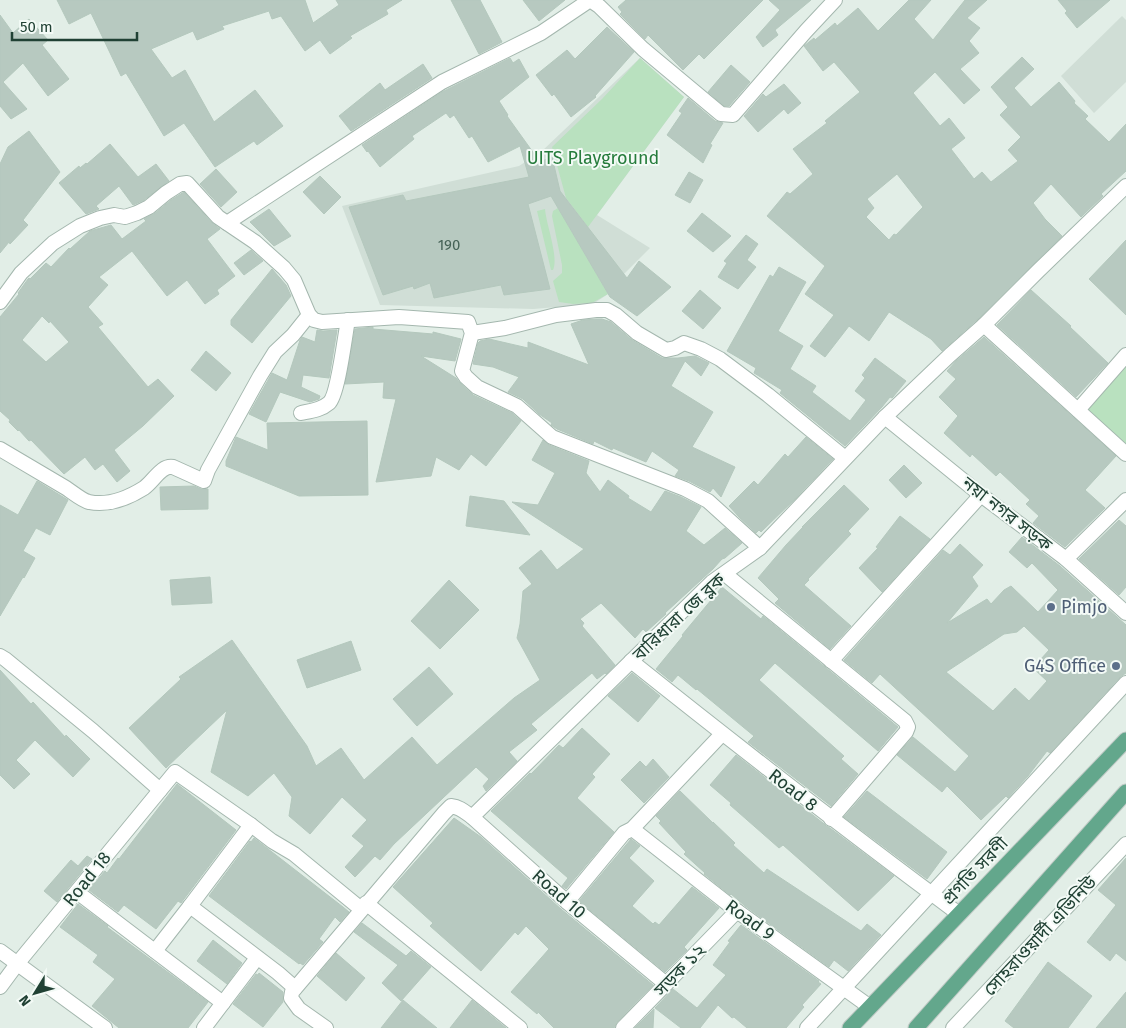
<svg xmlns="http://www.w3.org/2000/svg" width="1126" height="1028" font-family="'Fira Sans','Noto Sans Bengali',sans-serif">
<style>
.built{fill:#d0ded6}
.green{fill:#b9e1bf}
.building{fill:#b7c9c0;stroke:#b4c8bd;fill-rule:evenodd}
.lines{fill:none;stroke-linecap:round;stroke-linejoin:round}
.street-casing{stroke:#a4b7ae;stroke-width:16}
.primary-casing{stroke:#c1cac6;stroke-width:17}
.street{stroke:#fff;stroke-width:14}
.primary{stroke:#63a78c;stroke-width:15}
.service-dot{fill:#5c6f8a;stroke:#f3faf6;stroke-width:2}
.labels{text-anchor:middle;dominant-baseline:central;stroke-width:4;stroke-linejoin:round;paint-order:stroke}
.number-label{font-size:15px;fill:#466357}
.park-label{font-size:18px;fill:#267c3c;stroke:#f3faf6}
.street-label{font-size:18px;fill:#204134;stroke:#f3faf6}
.service-label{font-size:18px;fill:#4e5e75;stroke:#f3faf6;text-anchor:start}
</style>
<rect width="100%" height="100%" fill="#e2eee7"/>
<g class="built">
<polygon points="1122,16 1126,20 1126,82 1094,113 1061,76"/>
<polygon points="640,58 684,97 597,215 650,248 624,274 608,294 593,304 533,309 380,305 342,206 519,166 542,151"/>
</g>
<g class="green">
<polygon points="640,58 684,97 588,227 566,198 552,147 602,99"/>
<polygon points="558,208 608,294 592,303 573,304 559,302 553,281 562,273 562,265 552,216 553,211"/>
<path d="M545,209C546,224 559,257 553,270H551L537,211Z"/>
<polygon points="1126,362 1126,448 1083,407"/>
</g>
<g class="building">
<polygon points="57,0 305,0 313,23 339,5 336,0 402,0 386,10 388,14 350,36 352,38 330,54 320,40 305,51 281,16 272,19 269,11 222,26 224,29 197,40 193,31 151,49 172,78 185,70 214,122 255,90 283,126 257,145 254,141 215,167 184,123 164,136 126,73 121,76 91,13 69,24"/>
<polygon points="451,0 480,0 502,42 479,54"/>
<polygon points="523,0 565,0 539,21"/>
<polygon points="626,0 763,0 704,59 699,54 683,70 648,35 645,39 620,14 622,12 618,7"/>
<polygon points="769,0 811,0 775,30 778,35 763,47 756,37 780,10"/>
<path d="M909,0H931L914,19L933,40L965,0H987L967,18L980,28L969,41L979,53L960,69L980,90L964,104L935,72L913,93L940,126L949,118L965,138L951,149L974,179L982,172L991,182L1018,161L1008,150L1021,137L1000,115L1008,107L991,87L1022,57L1034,69L1014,88L1031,107L1059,82L1075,101L1074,103L1088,116L1085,119L1109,142L1126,124V171L1101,194L1103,196L1081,217L1051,184L1033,203L1045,219L1062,236L978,319L942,351L931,339L889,312L869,341L849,326L825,357L810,346L834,315L805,294L825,266L767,216L787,192L790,194L813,174L793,149L827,123L825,121L860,92L834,62L823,71L804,46L814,38L815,40L835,23L837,26L858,8L878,31ZM897,174L923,207L896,235L894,234L889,240L866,217L874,208L867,199Z"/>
<polygon points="1058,0 1110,0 1077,28 1065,13 1067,11"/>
<polygon points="0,15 13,33 29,19 48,40 42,45 69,79 48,96 23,63 3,82 27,109 11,119 0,106"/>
<polygon points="607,27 634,52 595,96 596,97 571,117 554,94 552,96 536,75 567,50 575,59"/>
<polygon points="510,58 513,63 519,59 529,77 499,101 508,115 507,116 540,162 552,157 560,191 627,278 639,261 671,287 637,316 610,297 551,196 528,204 550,289 504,295 501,285 434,298 430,283 414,289 413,286 383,295 349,207 403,195 406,201 529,177 520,146 488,162 472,136 469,138 454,115 450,118 446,113 412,136 414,139 380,167 368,151 367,152 362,145 442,92"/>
<polygon points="423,64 432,78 351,131 339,116 380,83 385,90"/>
<polygon points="731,65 750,82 729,106 724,106 708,92"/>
<polygon points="784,84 801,103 788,114 784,109 758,132 744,116 763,94 766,97"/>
<polygon points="688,98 715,121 723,123 710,144 712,145 703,163 667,135 682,113 679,111"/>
<polygon points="29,131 60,172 23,220 28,225 10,244 9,242 0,253 0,164 8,147"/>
<polygon points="110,144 138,177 156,164 169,181 144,200 133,205 119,186 96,206 99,209 86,214 59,183 79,166 80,168 86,163 87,164"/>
<polygon points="216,169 237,192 221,207 200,184"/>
<polygon points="689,172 703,180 690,203 675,195"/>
<polygon points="320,176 341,197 324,214 303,192"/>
<path d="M184,192L212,223L220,229L207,239L235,276L217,290L219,294L205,304L187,280L167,296L132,251L99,277L108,285L88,307L103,324L98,327L148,387L158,379L174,396L143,426L114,450L130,471L117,482L103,464L95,470L85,457L64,474L31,440L29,441L19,430L18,431L9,422L10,420L0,411V317L19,294L18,293L28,279L29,278L30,279L46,263L51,267L69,248L70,249L90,231L111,225L122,239L146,221L144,219L154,214L171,200ZM42,316L49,323L50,321L69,342L46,362L22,340Z"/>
<polygon points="269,209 291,236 274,246 250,222"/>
<polygon points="702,213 731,236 713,252 687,231"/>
<polygon points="746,235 758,244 747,260 756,267 738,289 718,277 727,263 724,261"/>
<polygon points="1126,240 1126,315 1089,279 1112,255"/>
<polygon points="251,250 263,261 244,275 234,263"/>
<polygon points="779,267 806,282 778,331 803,346 790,369 816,386 812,392 850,421 866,400 855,391 865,378 862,375 875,358 906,381 893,397 892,398 890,397 882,407 845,446 780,393 782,390 754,373 756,368 727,351 770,275 773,277"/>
<polygon points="272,269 286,285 291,296 252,343 231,325 231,320"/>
<polygon points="700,290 721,308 703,329 682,311"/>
<polygon points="1031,290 1071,326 1070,327 1108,363 1076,397 997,325"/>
<polygon points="597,319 602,319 611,322 632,340 662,358 678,358 695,356 709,363 701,376 685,361 671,386 713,412 692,447 735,467 721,497 713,488 710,492 689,481 675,476 679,470 652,451 646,462 613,448 612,450 594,441 593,444 557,429 551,425 552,423 539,414 523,399 508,392 519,377 493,367 473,364 478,343 480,341 489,339 528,348 528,342 589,365 571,324 583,320"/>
<polygon points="373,327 373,329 433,334 433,332 461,339 455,361 421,356 456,378 460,383 473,395 512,413 521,421 486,466 471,454 459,470 436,457 431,476 376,482 396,399 383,398 384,382 345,384 355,329"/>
<polygon points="317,330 323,331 337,330 329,378 303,375 301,387 320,396 319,399 310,402 280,392 266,422 249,414 272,373 287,380 300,340 302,337 315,342"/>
<polygon points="984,337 1116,456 1085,490 1105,508 1065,547 1033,523 1039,516 1026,504 1030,500 1000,472 996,476 972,454 970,457 944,433 958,416 939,397 956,379 947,371 956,361"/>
<polygon points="206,351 231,373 216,391 191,370"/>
<polygon points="367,421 368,495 299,496 226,466 226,461 236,437 268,450 267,423"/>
<polygon points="806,437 833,459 795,499 761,532 759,530 756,533 739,517 729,506 754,481 758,485 785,454 788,457"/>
<polygon points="543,440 549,445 589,461 586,473 600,492 608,480 629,496 628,498 651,512 665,491 681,497 701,507 686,531 704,545 725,528 742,543 725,558 722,559 713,569 665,613 666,614 646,632 643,629 635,638 601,603 580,619 584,623 582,626 615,665 606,674 605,673 597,679 592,673 531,724 537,730 509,752 517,761 486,791 483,786 489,779 476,767 394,844 380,860 375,856 355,877 345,867 364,846 352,836 367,820 342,797 310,834 289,816 292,797 274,773 248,796 211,772 227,710 166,768 129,728 181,679 179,677 232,640 307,746 316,766 341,748 364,780 412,737 437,765 514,698 540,680 517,638 520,624 523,591 532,584 519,568 541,550 557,570 584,549 512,502 538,505 555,473 532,460"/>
<polygon points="904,465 922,483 906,498 889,480"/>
<polygon points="37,481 68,500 50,535 36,528 23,551 35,558 24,578 23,577 0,616 0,505 18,515"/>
<polygon points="844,485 869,509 848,531 851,534 808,579 809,580 804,585 851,626 830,649 775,603 779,599 758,578 786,545 803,527 802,527"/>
<polygon points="194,486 201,489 208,489 208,509 161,510 160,487"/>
<polygon points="470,496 504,501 530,535 466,526"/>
<polygon points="900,516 930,539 882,592 859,568 878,548 876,547"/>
<polygon points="1119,520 1126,526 1126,587 1119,595 1079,559"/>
<path d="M1022,537L1060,566L1126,625V673L1120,677L1050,753L1047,751L1028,776L1008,798L1006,796L981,820L947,786L942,792L897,755L913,737L955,772L969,756L880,674L872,683L844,660L943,550L950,555L960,544L983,565L972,577L978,586L947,623L987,599L991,604L1004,590L1011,586L1038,612L1058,590L1032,563L1027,568L1009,552ZM1024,626L1049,650L1033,668L1047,681L1029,701L1015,688L993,711L946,672L1004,634L1017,632Z"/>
<polygon points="210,577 212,603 172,605 170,580"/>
<polygon points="449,580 479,610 440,649 411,621"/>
<polygon points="722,587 761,619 763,616 898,727 878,751 775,663 759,680 844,756 841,759 858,774 831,806 748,742 754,736 697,689 696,690 678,675 672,682 656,669 683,636 682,635"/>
<polygon points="351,641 361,670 307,688 297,660"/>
<polygon points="429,667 453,694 417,726 393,699"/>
<polygon points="0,670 31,704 33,702 65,737 66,735 90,759 73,777 35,740 16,760 30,774 14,789 0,775"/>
<polygon points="632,673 660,696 638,722 608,696"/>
<polygon points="582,728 610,754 592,774 595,777 577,798 614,832 566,889 562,886 568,878 491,811 530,773 531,774 559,745 563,748"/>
<polygon points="736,755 823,823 826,826 830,828 894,876 858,911 783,845 779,848 730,805 731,803 710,785"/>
<polygon points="653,759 669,777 644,803 621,780 640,761 646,767"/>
<polygon points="177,784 236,830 181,903 178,901 156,929 124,905 118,912 89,890 105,871 107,873 118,858 119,859"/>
<polygon points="680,791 713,823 713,822 735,843 733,845 764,873 767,869 861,931 867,924 881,935 848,971 834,960 829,967 745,906 731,894 730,895 704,874 705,873 684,854 686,852 659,823 661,821 656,816"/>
<polygon points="867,791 947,852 927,879 844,817"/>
<polygon points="454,818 481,837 561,909 653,985 617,1022 614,1028 554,1028 538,1012 537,1014 511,992 549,949 526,926 518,935 515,932 481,971 430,926 433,923 393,887"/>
<polygon points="254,838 343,907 349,912 340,922 335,917 319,939 323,942 303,965 300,963 299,964 209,896 250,841 251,842"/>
<polygon points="631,839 640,846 629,858 654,881 632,906 653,924 655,922 659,925 692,887 719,908 684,947 687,950 665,972 579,901"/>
<polygon points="87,856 92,859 57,902 44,891 71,860 78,866"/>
<polygon points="1126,858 1126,961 1116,953 1110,961 1087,942 1116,905 1098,890"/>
<polygon points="78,904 108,926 107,927 208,1002 188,1028 119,1028 92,1006 115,979 93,962 98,955 60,927"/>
<polygon points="362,923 406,956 411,951 431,967 401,1001 382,983 398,965 354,932"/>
<polygon points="741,925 819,981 818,982 821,984 802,1005 804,1007 786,1028 747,1028 734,1017 732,1018 718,1005 700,1028 681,1028 655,1008 673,989 697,1008 726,975 713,965 730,942 728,941"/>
<polygon points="213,940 242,963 227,984 197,961"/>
<polygon points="336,953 365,978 346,1001 317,976"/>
<polygon points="1048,962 1092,996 1068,1028 1014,1028 1005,1021"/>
<polygon points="259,973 283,992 283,1002 263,1027 233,1004 256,974 258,975"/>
<polygon points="1126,992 1126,1028 1096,1028 1107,1015"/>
<polygon points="403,1000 437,1028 381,1028"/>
<polygon points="472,1000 506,1028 450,1028"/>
<polygon points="654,1009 653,1028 635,1028"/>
</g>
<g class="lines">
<defs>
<g id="street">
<polyline points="227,223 442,82 541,33 590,0 599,6 643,49 721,114 733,115 806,31 835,0"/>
<polyline points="0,302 21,273 53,243 80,226 100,218 114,215 125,217 137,213 149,207 166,193 180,184 187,183 218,217 255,242 284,268 294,280 309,315 314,320 322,322 399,317 468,322 472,333 462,371 466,377 477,387 517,406 552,437 685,489 708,501 760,548"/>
<polyline points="984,325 1126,454"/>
<polyline points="472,333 505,328 556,315 596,310 607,310 616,315 637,333 666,350 675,348 684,343 701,349 720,359 768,395 845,458"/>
<polyline points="1078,410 1126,355"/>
<path d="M301,413C311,411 321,410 329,403C338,395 345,335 348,320"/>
<polyline points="885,417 981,495 1066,559 1126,613"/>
<path d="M0,449C22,462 44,475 66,488C72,492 83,501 89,502C108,506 128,498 144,488C154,481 161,465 173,467L204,481L208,470L260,376L275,352L293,335L309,315"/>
<polyline points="1066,559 1126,500"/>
<polyline points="725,574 905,721 908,727 906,732 831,819"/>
<polyline points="0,656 5,659 93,731 160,790"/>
<path d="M631,661C739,747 848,832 959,914"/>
<polyline points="831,661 981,495"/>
<polyline points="472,817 712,582 760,548 885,417 950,355 984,325 1038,271 1126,186"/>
<polyline points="632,829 635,831 737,911 870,1007"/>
<polyline points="77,892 223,1003"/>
<polyline points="567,902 624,833 632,829 722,734"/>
<polyline points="366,903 520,1028"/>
<polyline points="190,906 251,825"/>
<polyline points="0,951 105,1028"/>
<polyline points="155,951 190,906 278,973 295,988"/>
<polyline points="0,987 17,964 175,772 251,825 272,841 294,854 361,909"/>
<polyline points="204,1028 257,958"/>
<path d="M326,1028L299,1009L291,998L292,992L444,813L451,806C460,807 465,812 472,817L567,902L666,984"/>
<polyline points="623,1028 737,911"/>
<polyline points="807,1028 1126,683"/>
<polyline points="953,1028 1126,844"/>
</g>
<g id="primary">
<polyline points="850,1028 1126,740"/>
<polyline points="916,1028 1126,792"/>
</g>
</defs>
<use href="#street" class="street-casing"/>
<use href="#primary" class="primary-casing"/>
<use href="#street" class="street"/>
<use href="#primary" class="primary"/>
</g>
<g class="service-dot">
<circle cx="1051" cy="607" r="5"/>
<circle cx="1116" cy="666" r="5"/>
</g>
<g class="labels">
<g class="number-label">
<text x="449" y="245">190</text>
</g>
<g class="park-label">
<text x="593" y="158">UITS Playground</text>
</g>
<g class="street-label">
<text transform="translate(1007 514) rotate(38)">নয়া নগর সড়ক</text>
<text transform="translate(679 617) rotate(-43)">বারিধারা জে ব্লক</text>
<text transform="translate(793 790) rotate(38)">Road 8</text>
<text transform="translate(975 871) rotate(-46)">প্রগতি সরণী</text>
<text transform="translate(87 879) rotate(-51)">Road 18</text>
<text transform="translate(559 894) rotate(41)">Road 10</text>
<text transform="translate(750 920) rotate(36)">Road 9</text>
<text transform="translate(1040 936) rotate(-47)">সোহরাওয়ার্দী এভিনিউ</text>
<text transform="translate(680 970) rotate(-46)">সড়ক ১২</text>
</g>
<g class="service-label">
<text x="1061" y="607">Pimjo</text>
<text x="1106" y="666" text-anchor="end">G4S Office</text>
</g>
</g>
<g transform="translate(35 993) rotate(233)" stroke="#f3faf6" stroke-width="4" paint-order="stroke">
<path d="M0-4L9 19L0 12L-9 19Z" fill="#204134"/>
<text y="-8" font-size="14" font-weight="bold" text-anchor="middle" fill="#204134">N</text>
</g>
<path d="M12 32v8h125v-8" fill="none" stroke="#204134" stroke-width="2.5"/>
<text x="20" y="32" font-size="15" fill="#204134" stroke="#f3faf6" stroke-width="4" paint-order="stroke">50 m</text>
</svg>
